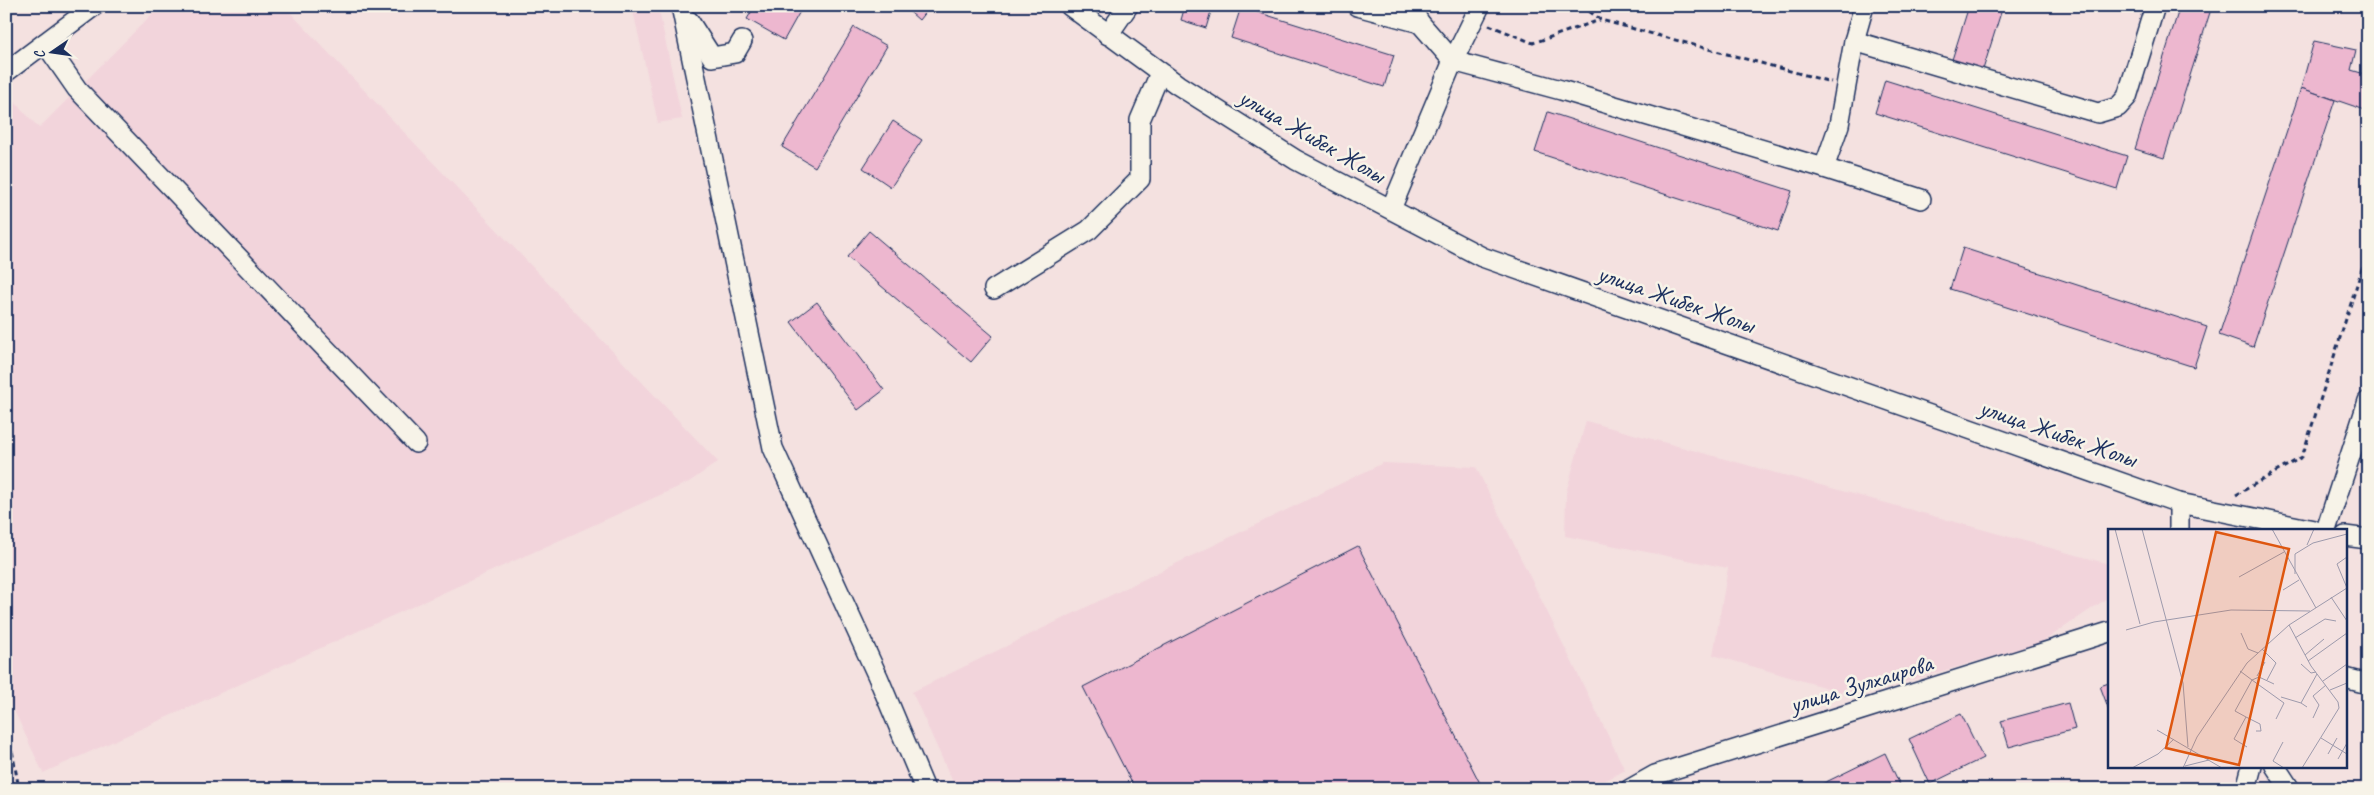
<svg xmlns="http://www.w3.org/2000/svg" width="2374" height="795" font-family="Caveat,sans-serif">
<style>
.built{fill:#f2d4db}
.building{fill:#edb7cf;stroke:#1b2f5e}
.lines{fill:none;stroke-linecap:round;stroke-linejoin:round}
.minor-casing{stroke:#1b2f5e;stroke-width:22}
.path{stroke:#1b2f5e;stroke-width:3;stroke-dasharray:5 4;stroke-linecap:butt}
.minor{stroke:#f7f3e8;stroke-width:19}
.labels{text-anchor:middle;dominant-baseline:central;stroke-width:5;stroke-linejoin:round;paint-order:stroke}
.street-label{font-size:25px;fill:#1b2f5e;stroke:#f7f3e8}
.inset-road{fill:none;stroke:#9d9aac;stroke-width:1}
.view{fill:#de5710;fill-opacity:0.15;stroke:#de5710;stroke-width:2.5}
.inset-edge{fill:none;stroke:#1b2f5e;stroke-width:2.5}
</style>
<rect width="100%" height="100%" fill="#f4e1e0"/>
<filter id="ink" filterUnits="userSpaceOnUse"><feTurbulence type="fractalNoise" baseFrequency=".02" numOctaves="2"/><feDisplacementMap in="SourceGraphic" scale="10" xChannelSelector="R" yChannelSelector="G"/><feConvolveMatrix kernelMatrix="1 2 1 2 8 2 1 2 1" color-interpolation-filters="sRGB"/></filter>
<g filter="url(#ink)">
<g class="built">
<polygon points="160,6 284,6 718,462 689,482 43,773 6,693 6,103 11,98 39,128"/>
<polygon points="632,6 658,6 682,119 658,123"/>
<polygon points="1586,421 2109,564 2109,597 2041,643 1855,696 1713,655 1728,568 1565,536 1566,493"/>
<polygon points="1383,463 1476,467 1625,770 1590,789 956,789 912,692"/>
</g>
<g class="building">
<polygon points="755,6 803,6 784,40 747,19"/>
<polygon points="903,6 930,6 919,20"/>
<polygon points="1185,6 1212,8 1206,28 1181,20"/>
<polygon points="1969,6 2003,6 1981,76 1950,66"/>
<polygon points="2180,6 2212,6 2164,158 2135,149"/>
<polygon points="1241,7 1394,55 1384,87 1231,38"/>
<polygon points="854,27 887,46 815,167 782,147"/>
<polygon points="2314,41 2356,50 2351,70 2368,75 2368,111 2301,88"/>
<polygon points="1885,80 2127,156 2117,189 1875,113"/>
<polygon points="2301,88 2335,100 2253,347 2219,335"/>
<polygon points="1548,112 1792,191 1778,231 1535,152"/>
<polygon points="893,121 922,140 891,187 863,168"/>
<polygon points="869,231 993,336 971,362 847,257"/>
<polygon points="1963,248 2207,327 2194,367 1950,289"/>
<polygon points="817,302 884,390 858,410 791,322"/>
<polygon points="1358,546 1483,789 1135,789 1083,687"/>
<polygon points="2109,683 2109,710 2100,686"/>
<polygon points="2068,703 2075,729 2009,747 2001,721"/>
<polygon points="1961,714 1983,758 1930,784 1909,739"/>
<polygon points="1885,753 1902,789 1821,789 1820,785"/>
</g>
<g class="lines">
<defs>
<g id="minor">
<polyline points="681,6 773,448 878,677 925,789"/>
<polyline points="1070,6 1178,85 1296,160 1482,257 2179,503 2314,530"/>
<polyline points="1357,6 1420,23"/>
<polyline points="1480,6 1453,61 1561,90 1824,168 1839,125 1854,41 2098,113 2118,107 2127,97 2155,6"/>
<polyline points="689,21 712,57 735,53 742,41"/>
<polyline points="1108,35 1128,6"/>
<polyline points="1854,41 1864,6"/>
<polyline points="45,43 77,89 416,443"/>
<polyline points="6,72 94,6"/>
<polyline points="1824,168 1921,199"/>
<polyline points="1391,209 1453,61 1420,23 1410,6"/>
<polyline points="994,289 1089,230 1140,179 1140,120 1160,73"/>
<polyline points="2179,503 2179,530"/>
<polyline points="2326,530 2368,401"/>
<polyline points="2345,536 2368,539"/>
<polyline points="2345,678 2368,684"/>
<polyline points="2275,766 2290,789"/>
<polyline points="1630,789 1655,775 2109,632"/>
<polyline points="2246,789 2252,766"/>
</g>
</defs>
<use href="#minor" class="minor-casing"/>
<g class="path">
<polyline points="1582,6 1601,20 1831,82"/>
<polyline points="1489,25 1533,43 1600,20"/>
<polyline points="2236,495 2302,457 2368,250"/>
<polyline points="6,735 11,745 19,789"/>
</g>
<use href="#minor" class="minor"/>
</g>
</g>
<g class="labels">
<g class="street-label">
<text transform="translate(1312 136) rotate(30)">улица Жибек Жолы</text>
<text transform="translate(1676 299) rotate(19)">улица Жибек Жолы</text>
<text transform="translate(2058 433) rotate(19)">улица Жибек Жолы</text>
<text transform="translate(1861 684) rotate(-17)">улица Зулхаирова</text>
</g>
</g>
<g transform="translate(2108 529)">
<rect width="239" height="239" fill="#f4e1e0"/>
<path class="inset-road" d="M7,0L32,95M34,0L75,154L80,218M164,0L208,79M199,16L206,0M239,28L229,35L239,59M187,45V25L205,14L239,5M131,48L176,23M175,61L191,51M223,68L239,92M181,96L203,137L230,173L231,179M18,101L46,93L123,81L202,82M133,104L140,120L150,124M187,109L217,90L228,92M154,120L168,134L159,151M197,126L216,110M200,132L239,104M193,135L203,144L208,143M132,142L144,151L151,148L166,155M149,147L157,133M215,152L239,135M222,161L239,154M173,168L193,174M199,178L193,174L209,145M138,188L152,195L153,202H148M205,189L211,176L205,167L218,156M49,201L114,239M213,209L239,225M175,213L165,232L176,239M139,218L126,210L138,188L127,182L144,151L176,174L168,190M220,225L229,209M230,230L239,214M77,237L101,231M24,239L50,225L66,210M75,239L89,208L139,134L181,96L239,59M194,239L231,179"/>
<path class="view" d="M108,3L181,20L131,236L58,219Z"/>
<rect width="239" height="239" class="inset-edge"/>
</g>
<rect width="2374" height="795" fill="none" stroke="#f7f3e8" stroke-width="25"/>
<rect x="12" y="12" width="2349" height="770" fill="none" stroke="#1b2f5e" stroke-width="2" filter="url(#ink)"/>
<g transform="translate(52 52) rotate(257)" stroke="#f7f3e8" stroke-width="4" paint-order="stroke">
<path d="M0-4L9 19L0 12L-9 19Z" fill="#1b2f5e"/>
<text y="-8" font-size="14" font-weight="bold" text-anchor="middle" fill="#1b2f5e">С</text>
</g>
</svg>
